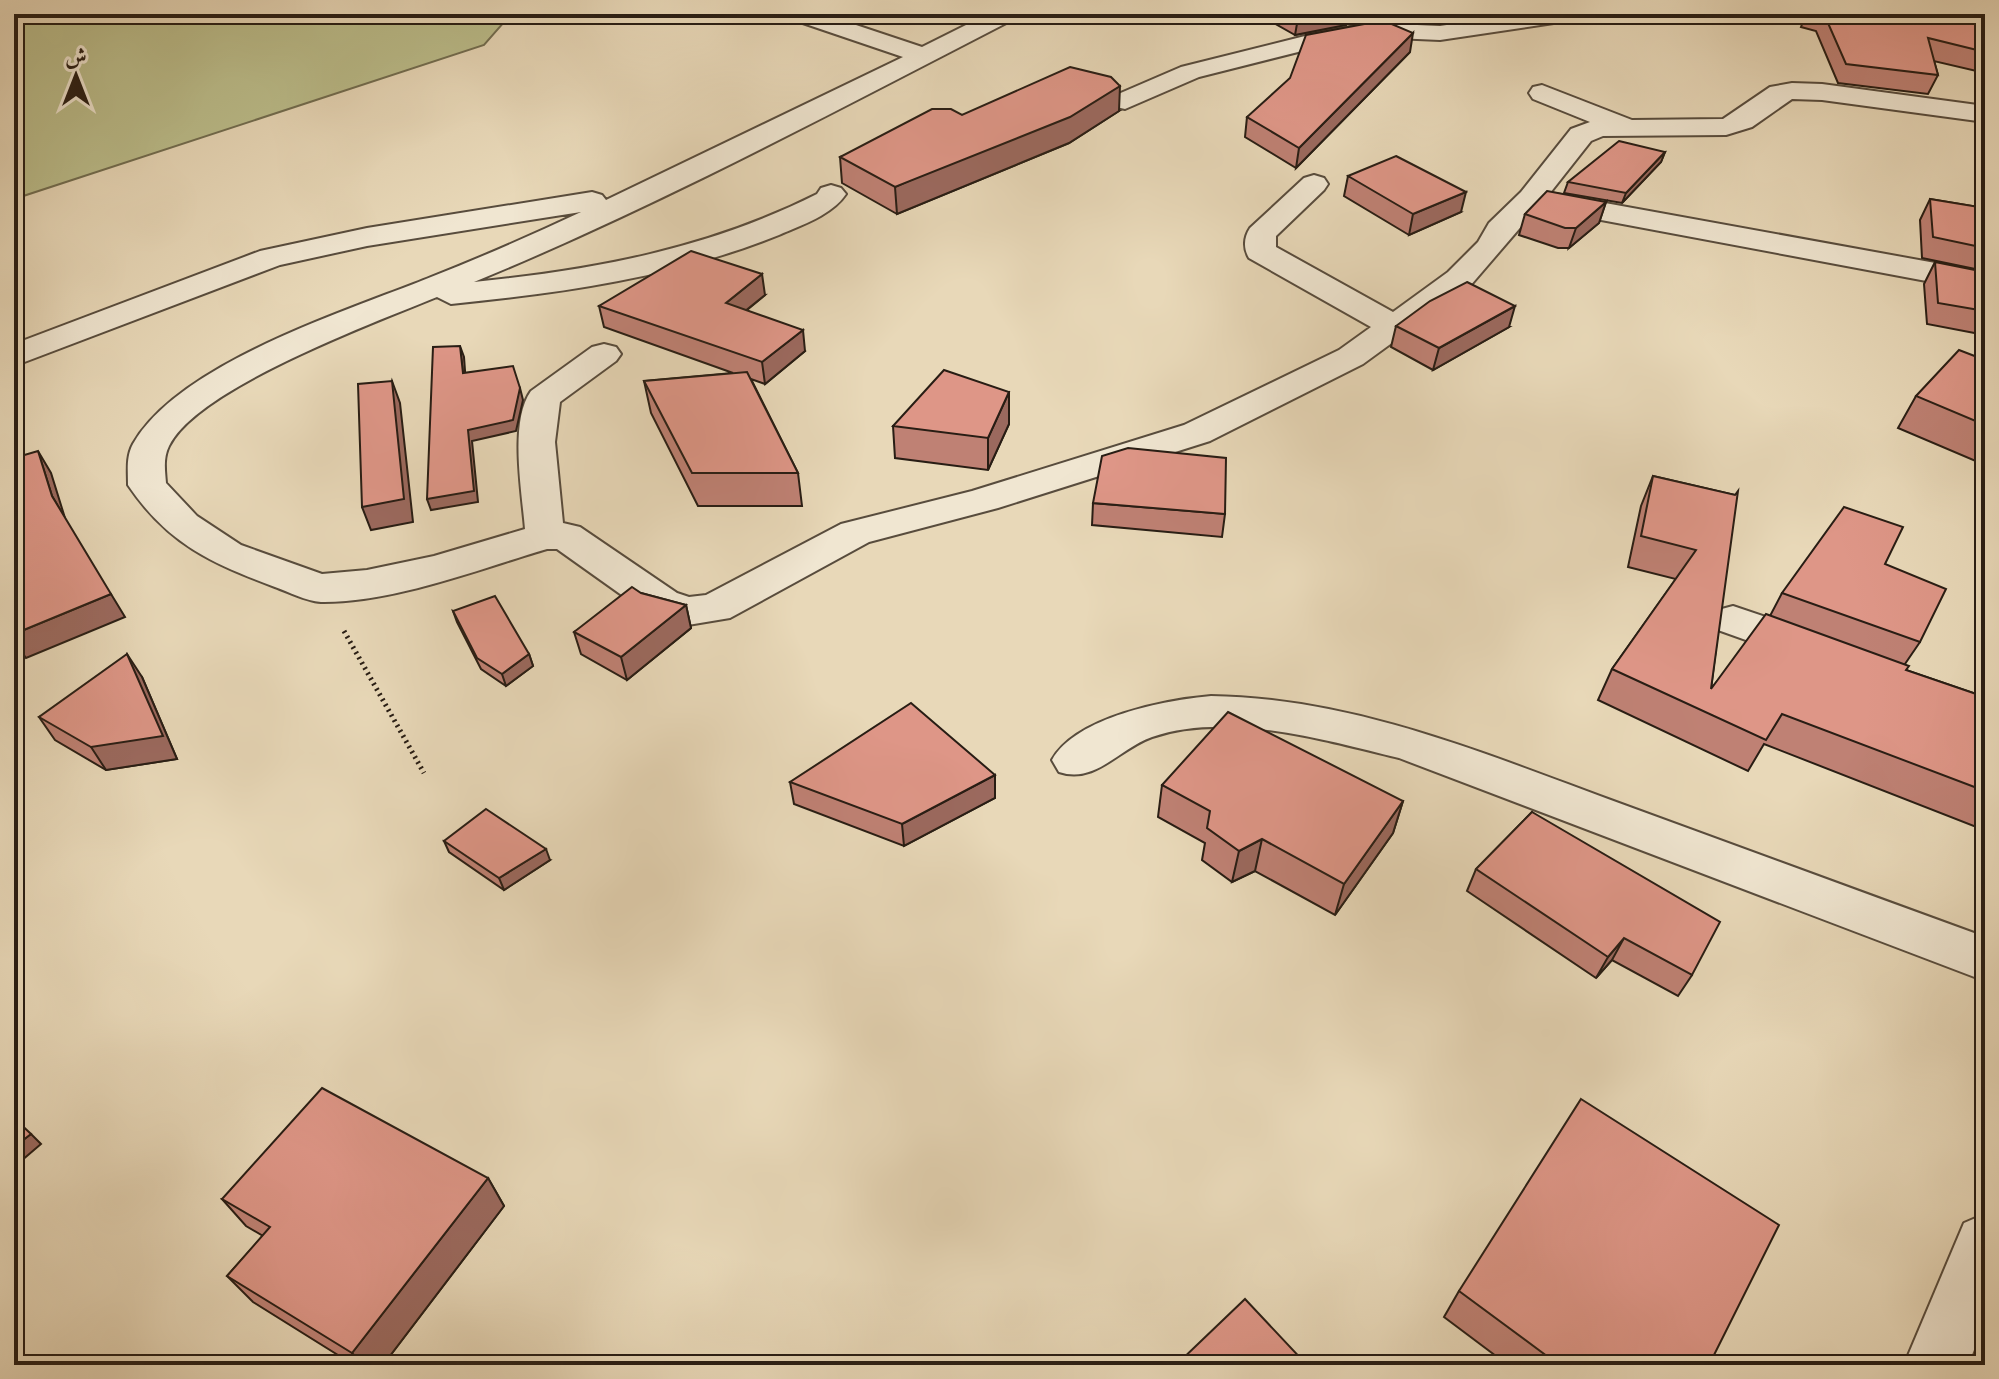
<svg xmlns="http://www.w3.org/2000/svg" width="1999" height="1379" font-family="Alegreya,Amiri,serif">
<style>
.green{fill:#bbbd8b;stroke:#726d50;stroke-width:2}
.lines{fill:none;stroke-linecap:round;stroke-linejoin:round}
.minor-casing{stroke:#584c3d;stroke-width:4}
.path{stroke:#281d14;stroke-width:5;stroke-dasharray:2 4;stroke-linecap:butt}
.minor{fill:#f0e6d1;fill-rule:evenodd}
.wall{fill:#bf8174;stroke:#281d14;stroke-width:2}
.shaded-wall{fill:#9b695e;stroke:#281d14;stroke-width:2}
.building{fill:#de9687;stroke:#281d14;stroke-width:2}
</style>
<rect width="100%" height="100%" fill="#e8d8b8"/>
<filter id="stains"><feTurbulence type="fractalNoise" baseFrequency=".0025" numOctaves="4"/><feColorMatrix values="0 0 0 0 .2 0 0 0 0 .09 0 0 0 0 .02 0 0 0 .5 -.17"/></filter>
<radialGradient id="worn" r=".72"><stop offset=".6" stop-color="#630" stop-opacity="0"/><stop offset="1" stop-color="#630" stop-opacity=".3"/></radialGradient>
<polygon class="green" points="14,14 511,14 484,45 14,199"/>
<g class="lines">
<defs>
<g id="minor">
<path d="M787,14H823L922,47L988,14H1018L1014,19C837,110 659,206 474,282C594,270 708,249 817,194L821,188L831,185L841,188L846,194C832,215 802,225 779,235C675,277 563,293 451,304L437,297C376,322 197,388 169,446C163,458 165,470 166,483L197,516L241,545L322,574L367,570L434,556L525,529C522,492 509,421 531,391L592,347L604,344L616,347L621,354L616,361L560,402L555,442L563,523L580,527L677,593L689,597L706,595L841,524L972,491L1184,425L1339,350L1371,327L1249,258C1243,248 1244,237 1250,228L1304,178L1314,175L1324,178L1328,184L1324,190L1276,236V247L1393,312L1448,272L1478,242L1489,223L1521,192L1571,129L1590,122L1533,99L1529,93L1533,87L1542,85L1632,120L1723,119L1770,87L1792,83L1822,84L1985,106V122L1822,100L1792,99L1752,127L1726,135L1603,136L1591,141L1550,193L1985,272V292L1537,208L1470,286L1363,364L1210,441L998,508L869,542L730,618L688,625L647,613L557,549H547C479,569 392,603 321,602C306,601 289,592 275,587C211,563 168,544 128,485C128,470 126,457 133,444C179,363 347,311 431,277C482,257 532,235 581,212L367,246L280,265L14,366V344L260,251L367,228L592,192L602,195L606,200L903,57L791,19Z"/>
<polygon points="1519,14 1579,14 1575,19 1567,21 1440,40 1371,37 1310,49 1199,77 1125,109 1116,107 1112,101 1116,95 1181,67 1309,35 1371,23 1440,26"/>
<polygon points="1733,606 1825,637 1831,648 1825,659 1810,663 1718,630 1712,620 1718,610"/>
<path d="M1211,696C1351,698 1478,751 1608,799C1734,845 1859,891 1985,937V981L1399,758C1325,740 1226,711 1152,737C1118,749 1096,784 1059,772L1052,760C1076,717 1165,700 1211,696Z"/>
<polygon points="1985,1214 1985,1322 1968,1365 1904,1365 1964,1223"/>
</g>
</defs>
<use href="#minor" class="minor-casing"/>
<polyline class="path" points="344,631 424,773"/>
<use href="#minor" class="minor"/>
</g>
<g class="wall">
<polygon points="1258,14 1348,14 1346,25 1295,35"/>
<polygon points="1806,14 1985,14 1985,73 1934,61 1938,75 1928,94 1838,83 1816,31 1801,27"/>
<polygon points="1410,52 1296,168 1245,137 1247,117"/>
<polygon points="1119,111 1069,143 897,214 842,183 840,157 962,115"/>
<polygon points="1665,152 1661,162 1622,203 1564,193 1568,182"/>
<polygon points="1348,176 1461,212 1409,235 1344,196"/>
<polygon points="1930,199 1985,208 1985,271 1922,258 1920,220"/>
<polygon points="1606,202 1599,223 1569,248 1558,248 1519,235 1525,214"/>
<polygon points="1935,262 1985,272 1985,335 1927,324 1924,284"/>
<polygon points="765,295 747,310 805,351 765,384 751,379 798,473 802,506 698,506 651,413 644,381 733,373 604,327 599,306"/>
<polygon points="1396,326 1509,327 1433,370 1391,347"/>
<polygon points="1985,360 1985,465 1898,428 1916,396"/>
<polygon points="1009,392 1009,424 988,470 895,458 893,426"/>
<polygon points="1653,476 1735,495 1711,689 1770,616 1782,593 1885,564 1920,642 1905,664 1906,670 1985,697 1985,828 1984,830 1764,744 1748,771 1598,700 1612,669 1676,579 1628,567 1641,506"/>
<polygon points="1093,503 1225,514 1222,537 1092,525"/>
<polygon points="641,593 686,605 691,628 627,680 581,654 574,632"/>
<polygon points="453,611 529,654 533,666 506,686 481,669 457,622"/>
<polygon points="142,677 177,759 106,770 55,740 39,717"/>
<polygon points="995,775 995,798 904,846 794,804 790,782"/>
<polygon points="1162,785 1403,801 1393,833 1335,915 1255,871 1232,882 1202,860 1205,843 1158,817"/>
<polygon points="1532,812 1692,975 1678,996 1612,960 1596,978 1467,891 1476,869"/>
<polygon points="444,841 550,860 504,890 449,852"/>
<polygon points="488,1178 504,1206 383,1365 354,1365 253,1302 227,1276 263,1236 246,1226 222,1199"/>
<polygon points="1459,1291 1709,1365 1508,1365 1444,1317"/>
</g>
<g class="shaded-wall">
<polygon points="1316,14 1348,14 1346,25 1295,35 1298,18"/>
<polygon points="1413,33 1410,52 1296,168 1299,148"/>
<polygon points="1120,86 1119,111 1069,143 897,214 895,187"/>
<polygon points="1665,152 1661,162 1622,203 1626,193"/>
<polygon points="1466,192 1461,212 1409,235 1413,214"/>
<polygon points="1606,202 1599,223 1569,248 1576,228"/>
<polygon points="762,274 765,295 729,324 726,303"/>
<polygon points="1515,306 1509,327 1433,370 1439,348"/>
<polygon points="803,330 805,351 765,384 762,362"/>
<polygon points="460,346 464,357 466,384 463,373"/>
<polygon points="392,381 400,403 413,522 371,530 362,507"/>
<polygon points="520,388 523,400 516,431 472,441 478,502 431,510 427,499 468,430"/>
<polygon points="1009,392 1009,424 988,470 988,438"/>
<polygon points="38,451 51,473 65,518 52,496"/>
<polygon points="111,594 125,617 26,658 14,641 14,634"/>
<polygon points="686,605 691,628 627,680 621,657"/>
<polygon points="127,654 142,677 177,759 106,770 91,747"/>
<polygon points="529,654 533,666 506,686 502,674"/>
<polygon points="995,775 995,798 904,846 902,824"/>
<polygon points="1403,801 1393,833 1335,915 1344,884"/>
<polygon points="1262,839 1255,871 1232,882 1239,851"/>
<polygon points="546,849 550,860 504,890 499,878"/>
<polygon points="1624,938 1612,960 1596,978 1608,957"/>
<polygon points="31,1134 41,1144 14,1167 14,1147"/>
<polygon points="488,1178 504,1206 383,1365 363,1365 352,1353"/>
</g>
<g class="building">
<polygon points="1291,14 1316,14 1298,18"/>
<polygon points="1824,14 1970,14 1985,17 1985,52 1928,38 1938,75 1846,64"/>
<polygon points="1375,22 1387,22 1413,33 1299,148 1247,117 1290,78 1306,35"/>
<polygon points="1070,67 1111,77 1120,86 1070,117 895,187 840,157 932,109 951,109 962,115"/>
<polygon points="1619,141 1665,152 1626,193 1568,182"/>
<polygon points="1396,156 1466,192 1413,214 1348,176"/>
<polygon points="1547,191 1606,202 1576,228 1565,228 1525,214"/>
<polygon points="1930,199 1985,208 1985,248 1933,237"/>
<polygon points="691,251 762,274 726,303 803,330 762,362 599,306"/>
<polygon points="1935,262 1985,272 1985,311 1938,303"/>
<polygon points="1467,282 1515,306 1439,348 1396,326 1430,301"/>
<polygon points="460,346 463,373 513,366 520,388 513,420 468,430 474,491 427,499 433,347"/>
<polygon points="1959,350 1985,360 1985,425 1916,396"/>
<polygon points="944,370 1009,392 988,438 893,426"/>
<polygon points="747,372 798,473 692,473 644,381"/>
<polygon points="392,381 404,499 362,507 358,384"/>
<polygon points="1128,448 1226,458 1225,514 1093,503 1102,456"/>
<polygon points="38,451 52,496 111,594 14,634 14,563 18,562 14,546 14,458"/>
<polygon points="1653,476 1735,495 1738,491 1711,689 1766,614 1909,666 1906,670 1985,697 1985,791 1782,714 1766,740 1612,669 1696,550 1641,536"/>
<polygon points="1844,507 1903,527 1885,564 1946,589 1920,642 1782,593"/>
<polygon points="632,587 641,593 686,605 621,657 574,632"/>
<polygon points="495,596 529,654 502,674 477,658 453,611"/>
<polygon points="127,654 163,736 91,747 39,717"/>
<polygon points="911,703 995,775 902,824 790,782"/>
<polygon points="1228,712 1403,801 1344,884 1262,839 1239,851 1207,828 1210,811 1162,785"/>
<polygon points="486,809 546,849 499,878 444,841"/>
<polygon points="1532,812 1720,922 1692,975 1624,938 1608,957 1476,869"/>
<polygon points="322,1088 488,1178 352,1353 227,1276 270,1227 222,1199"/>
<polygon points="1581,1099 1779,1225 1709,1365 1559,1365 1459,1291"/>
<polygon points="14,1118 31,1134 14,1147"/>
<polygon points="1245,1299 1307,1365 1176,1365"/>
</g>
<rect width="1999" height="1379" fill="none" stroke="#e8d8b8" stroke-width="48"/>
<rect x="16" y="16" width="1967" height="1347" fill="none" stroke="#281d14" stroke-width="4"/>
<rect x="24" y="24" width="1951" height="1331" fill="none" stroke="#281d14" stroke-width="2"/>
<g transform="translate(76 76)" stroke="#f0e6d1" stroke-width="6" paint-order="stroke">
<path d="M0-6L14 30L0 20L-14 30Z" fill="#281d14"/>
<text y="-12" font-size="22" font-weight="bold" text-anchor="middle" fill="#281d14">ش</text>
</g>
<rect width="100%" height="100%" filter="url(#stains)"/>
<rect width="100%" height="100%" fill="url(#worn)"/>
</svg>
